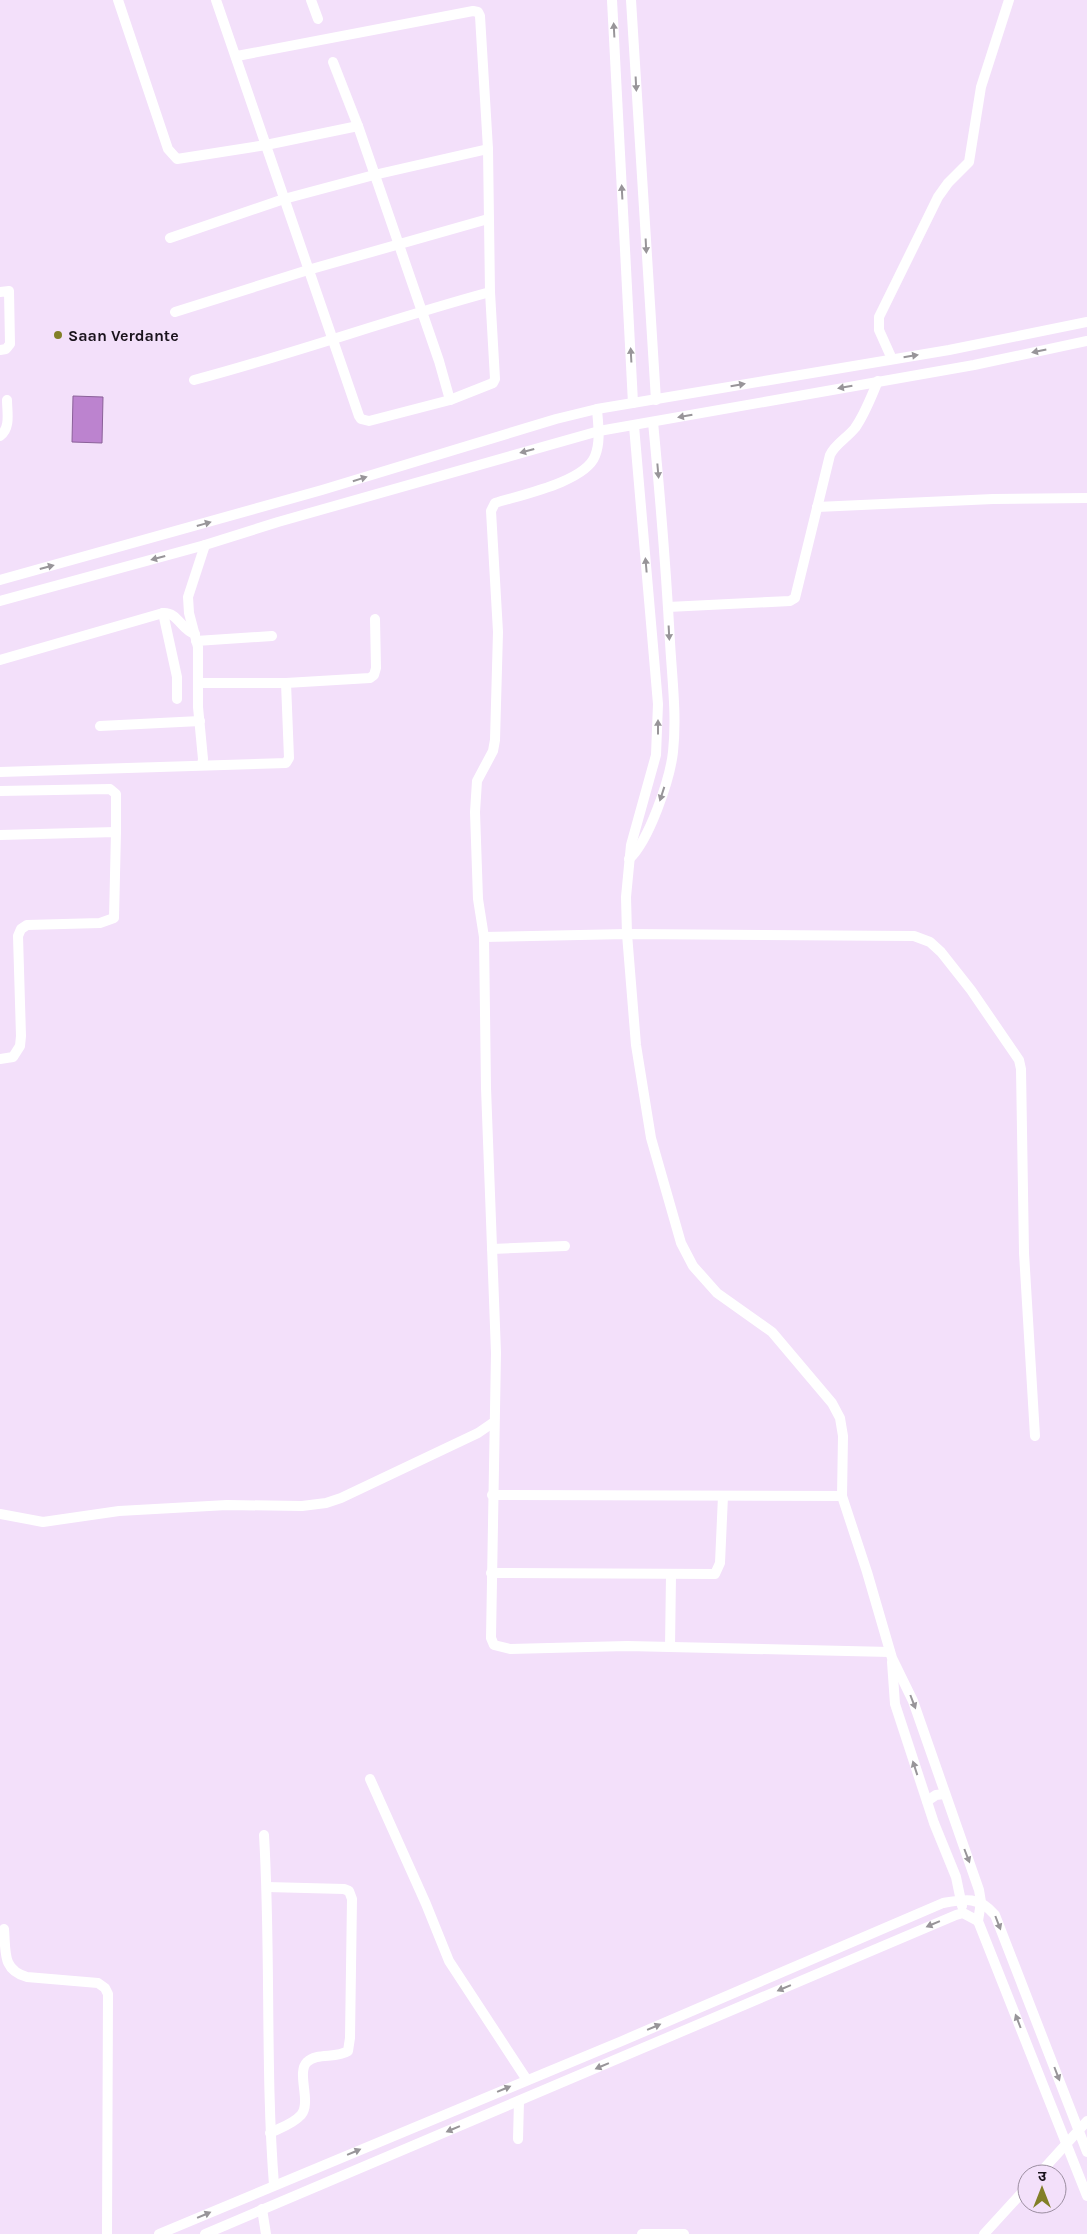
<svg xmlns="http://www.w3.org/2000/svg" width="1087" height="2234" font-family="Karla,'Noto Sans Devanagari',sans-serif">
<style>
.water{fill:#bc83cf;stroke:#8b6199}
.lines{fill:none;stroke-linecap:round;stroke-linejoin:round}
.minor{stroke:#fff;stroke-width:10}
.oneway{fill:#989599}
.poi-dot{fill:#827f27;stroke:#f3e0fa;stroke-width:2}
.labels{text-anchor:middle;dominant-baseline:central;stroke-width:4;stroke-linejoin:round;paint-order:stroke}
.poi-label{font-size:16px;font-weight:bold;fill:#1a131c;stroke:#f3e0fa;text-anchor:start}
</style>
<rect width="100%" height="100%" fill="#f3e0fa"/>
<polygon class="water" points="73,396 103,397 102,443 72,442"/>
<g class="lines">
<g class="minor">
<polyline points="118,0 168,149 177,159 266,145 358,126 439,361 450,400"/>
<polyline points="216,0 359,416 361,419 369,421 450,400 493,383 495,379 490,292 488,149 480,16 478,12 473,11 237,56"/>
<polyline points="311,0 318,19"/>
<polyline points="612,0 633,403"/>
<polyline points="631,0 656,400"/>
<polyline points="333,62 358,126"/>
<polyline points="170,238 284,199 374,175 488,149"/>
<polyline points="0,292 9,291 10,344 6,349 0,350"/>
<polyline points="175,312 308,270 488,219"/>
<polyline points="892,359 879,330 879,317 938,197 948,183 969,162 981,87 1009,0"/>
<path d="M194,380C293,354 390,319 490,292"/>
<path d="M597,409C598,424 601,441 595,456C585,482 520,495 495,503L491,511L498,632L495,740L493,751L477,781L475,812L478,899L484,937L486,1088L496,1353L491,1638L494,1645L510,1649L627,1646L890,1652"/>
<polyline points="634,426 658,704 656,755 631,845 626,897 627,934 636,1045 651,1138 681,1243 693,1266 717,1293 772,1332 832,1403 840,1418 843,1436 842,1496 867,1572 892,1658 913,1701 979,1890 981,1902 978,1921 1087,2196"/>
<path d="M0,436C11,428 7,412 7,400"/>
<polyline points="817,507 993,499 1087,498"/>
<polyline points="0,580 322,490 556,419 597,409 949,350 1087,322"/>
<polyline points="0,601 205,545 278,522 599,431 974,365 1087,341"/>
<path d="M668,607L790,601L795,598L830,455C835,444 847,438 855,428C865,414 871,397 878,381"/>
<polyline points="163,613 177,677 177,699"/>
<polyline points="196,641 272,636"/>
<path d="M0,660L163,613C178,612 181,630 195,634"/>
<polyline points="198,683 286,683 370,678 374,675 376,668 375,619"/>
<polyline points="100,726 200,721"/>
<polyline points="202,765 203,759 198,707 198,647 189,613 188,597 205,545"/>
<polyline points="0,772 286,763 289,758 286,683"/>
<polyline points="0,791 110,789 116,794 116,832"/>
<polyline points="0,835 116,832 114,918 100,923 27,925 21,929 18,936 21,1036 20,1046 13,1057 0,1059"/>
<path d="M629,859C649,841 670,779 673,752C677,716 672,678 670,642C666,568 660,495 653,422"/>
<polyline points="484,937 627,934 914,936 930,942 941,952 971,990 1019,1060 1021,1069 1024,1253 1035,1436"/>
<polyline points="492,1249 565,1246"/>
<polyline points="492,1495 842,1496"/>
<polyline points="0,1514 43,1522 119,1511 227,1505 302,1506 326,1503 341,1498 478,1433 494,1422"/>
<polyline points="491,1573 715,1574 720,1563 723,1496"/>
<polyline points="670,1647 671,1575"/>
<polyline points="892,1662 895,1704 934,1823 956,1877 962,1906"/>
<polyline points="370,1779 426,1904 449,1961 527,2080"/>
<polyline points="927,1801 936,1795 944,1794"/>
<path d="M264,1835C271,1952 265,2069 274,2185"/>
<path d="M267,1887L344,1889L349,1891L352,1899L350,2038L348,2051C336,2059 317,2052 307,2062C296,2073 312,2102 301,2115C293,2124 280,2128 270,2133"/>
<path d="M4,1929C6,1952 2,1970 27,1977L98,1983L105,1988L108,1994L107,2234"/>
<polyline points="518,2139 519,2101"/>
<polyline points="1039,2174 1087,2121"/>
<polyline points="262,2209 266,2234"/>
<path d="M159,2234L622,2041L943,1903C965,1899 979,1896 995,1915L1087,2152"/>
<polyline points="205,2234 956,1915 963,1913 978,1921"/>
<polyline points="642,2234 684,2234"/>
<polyline points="984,2234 1027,2187"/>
</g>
</g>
<defs><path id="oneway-solid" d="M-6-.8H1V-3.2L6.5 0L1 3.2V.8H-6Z" transform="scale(1.25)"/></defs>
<g class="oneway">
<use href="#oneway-solid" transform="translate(614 30) rotate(-93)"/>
<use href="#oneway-solid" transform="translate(636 84) rotate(87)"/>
<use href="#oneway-solid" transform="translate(622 192) rotate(-93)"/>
<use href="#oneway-solid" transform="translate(646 246) rotate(87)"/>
<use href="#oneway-solid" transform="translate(1039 351) rotate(168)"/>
<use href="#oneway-solid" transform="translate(631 355) rotate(-93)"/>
<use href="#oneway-solid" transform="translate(911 356) rotate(-9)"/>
<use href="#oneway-solid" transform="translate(738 385) rotate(-10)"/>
<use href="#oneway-solid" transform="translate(845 387) rotate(170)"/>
<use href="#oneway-solid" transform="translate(685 416) rotate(170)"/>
<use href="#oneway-solid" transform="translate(527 451) rotate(165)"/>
<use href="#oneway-solid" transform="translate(658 471) rotate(85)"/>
<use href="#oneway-solid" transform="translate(360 479) rotate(-17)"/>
<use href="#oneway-solid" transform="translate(204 524) rotate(-16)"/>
<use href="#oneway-solid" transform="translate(158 558) rotate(165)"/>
<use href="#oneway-solid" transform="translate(646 565) rotate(-95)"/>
<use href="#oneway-solid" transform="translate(47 567) rotate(-15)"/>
<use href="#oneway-solid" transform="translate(669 633) rotate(87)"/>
<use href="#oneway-solid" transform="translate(658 727) rotate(-90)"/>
<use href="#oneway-solid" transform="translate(662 794) rotate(108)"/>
<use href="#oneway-solid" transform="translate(913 1702) rotate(69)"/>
<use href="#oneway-solid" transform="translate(915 1768) rotate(-108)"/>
<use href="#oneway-solid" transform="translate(967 1856) rotate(69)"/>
<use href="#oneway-solid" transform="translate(998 1923) rotate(69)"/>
<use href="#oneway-solid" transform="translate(933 1924) rotate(157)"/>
<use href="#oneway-solid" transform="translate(784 1988) rotate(157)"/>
<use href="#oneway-solid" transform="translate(1018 2021) rotate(-111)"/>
<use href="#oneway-solid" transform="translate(654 2027) rotate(-23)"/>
<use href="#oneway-solid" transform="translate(602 2066) rotate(157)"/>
<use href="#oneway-solid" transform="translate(1057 2074) rotate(69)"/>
<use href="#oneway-solid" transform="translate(504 2089) rotate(-23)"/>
<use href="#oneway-solid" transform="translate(453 2129) rotate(157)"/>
<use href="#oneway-solid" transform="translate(354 2152) rotate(-23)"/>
<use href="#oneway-solid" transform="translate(204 2215) rotate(-23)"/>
</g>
<circle class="poi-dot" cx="58" cy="335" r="5"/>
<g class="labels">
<g class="poi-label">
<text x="68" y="335">Saan Verdante</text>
</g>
</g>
<g transform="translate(1042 2189)"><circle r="24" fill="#f3e0fa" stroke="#9c8ea1"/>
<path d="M0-4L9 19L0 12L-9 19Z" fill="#827f27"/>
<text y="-8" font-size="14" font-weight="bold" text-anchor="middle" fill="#1a131c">उ</text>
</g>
</svg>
